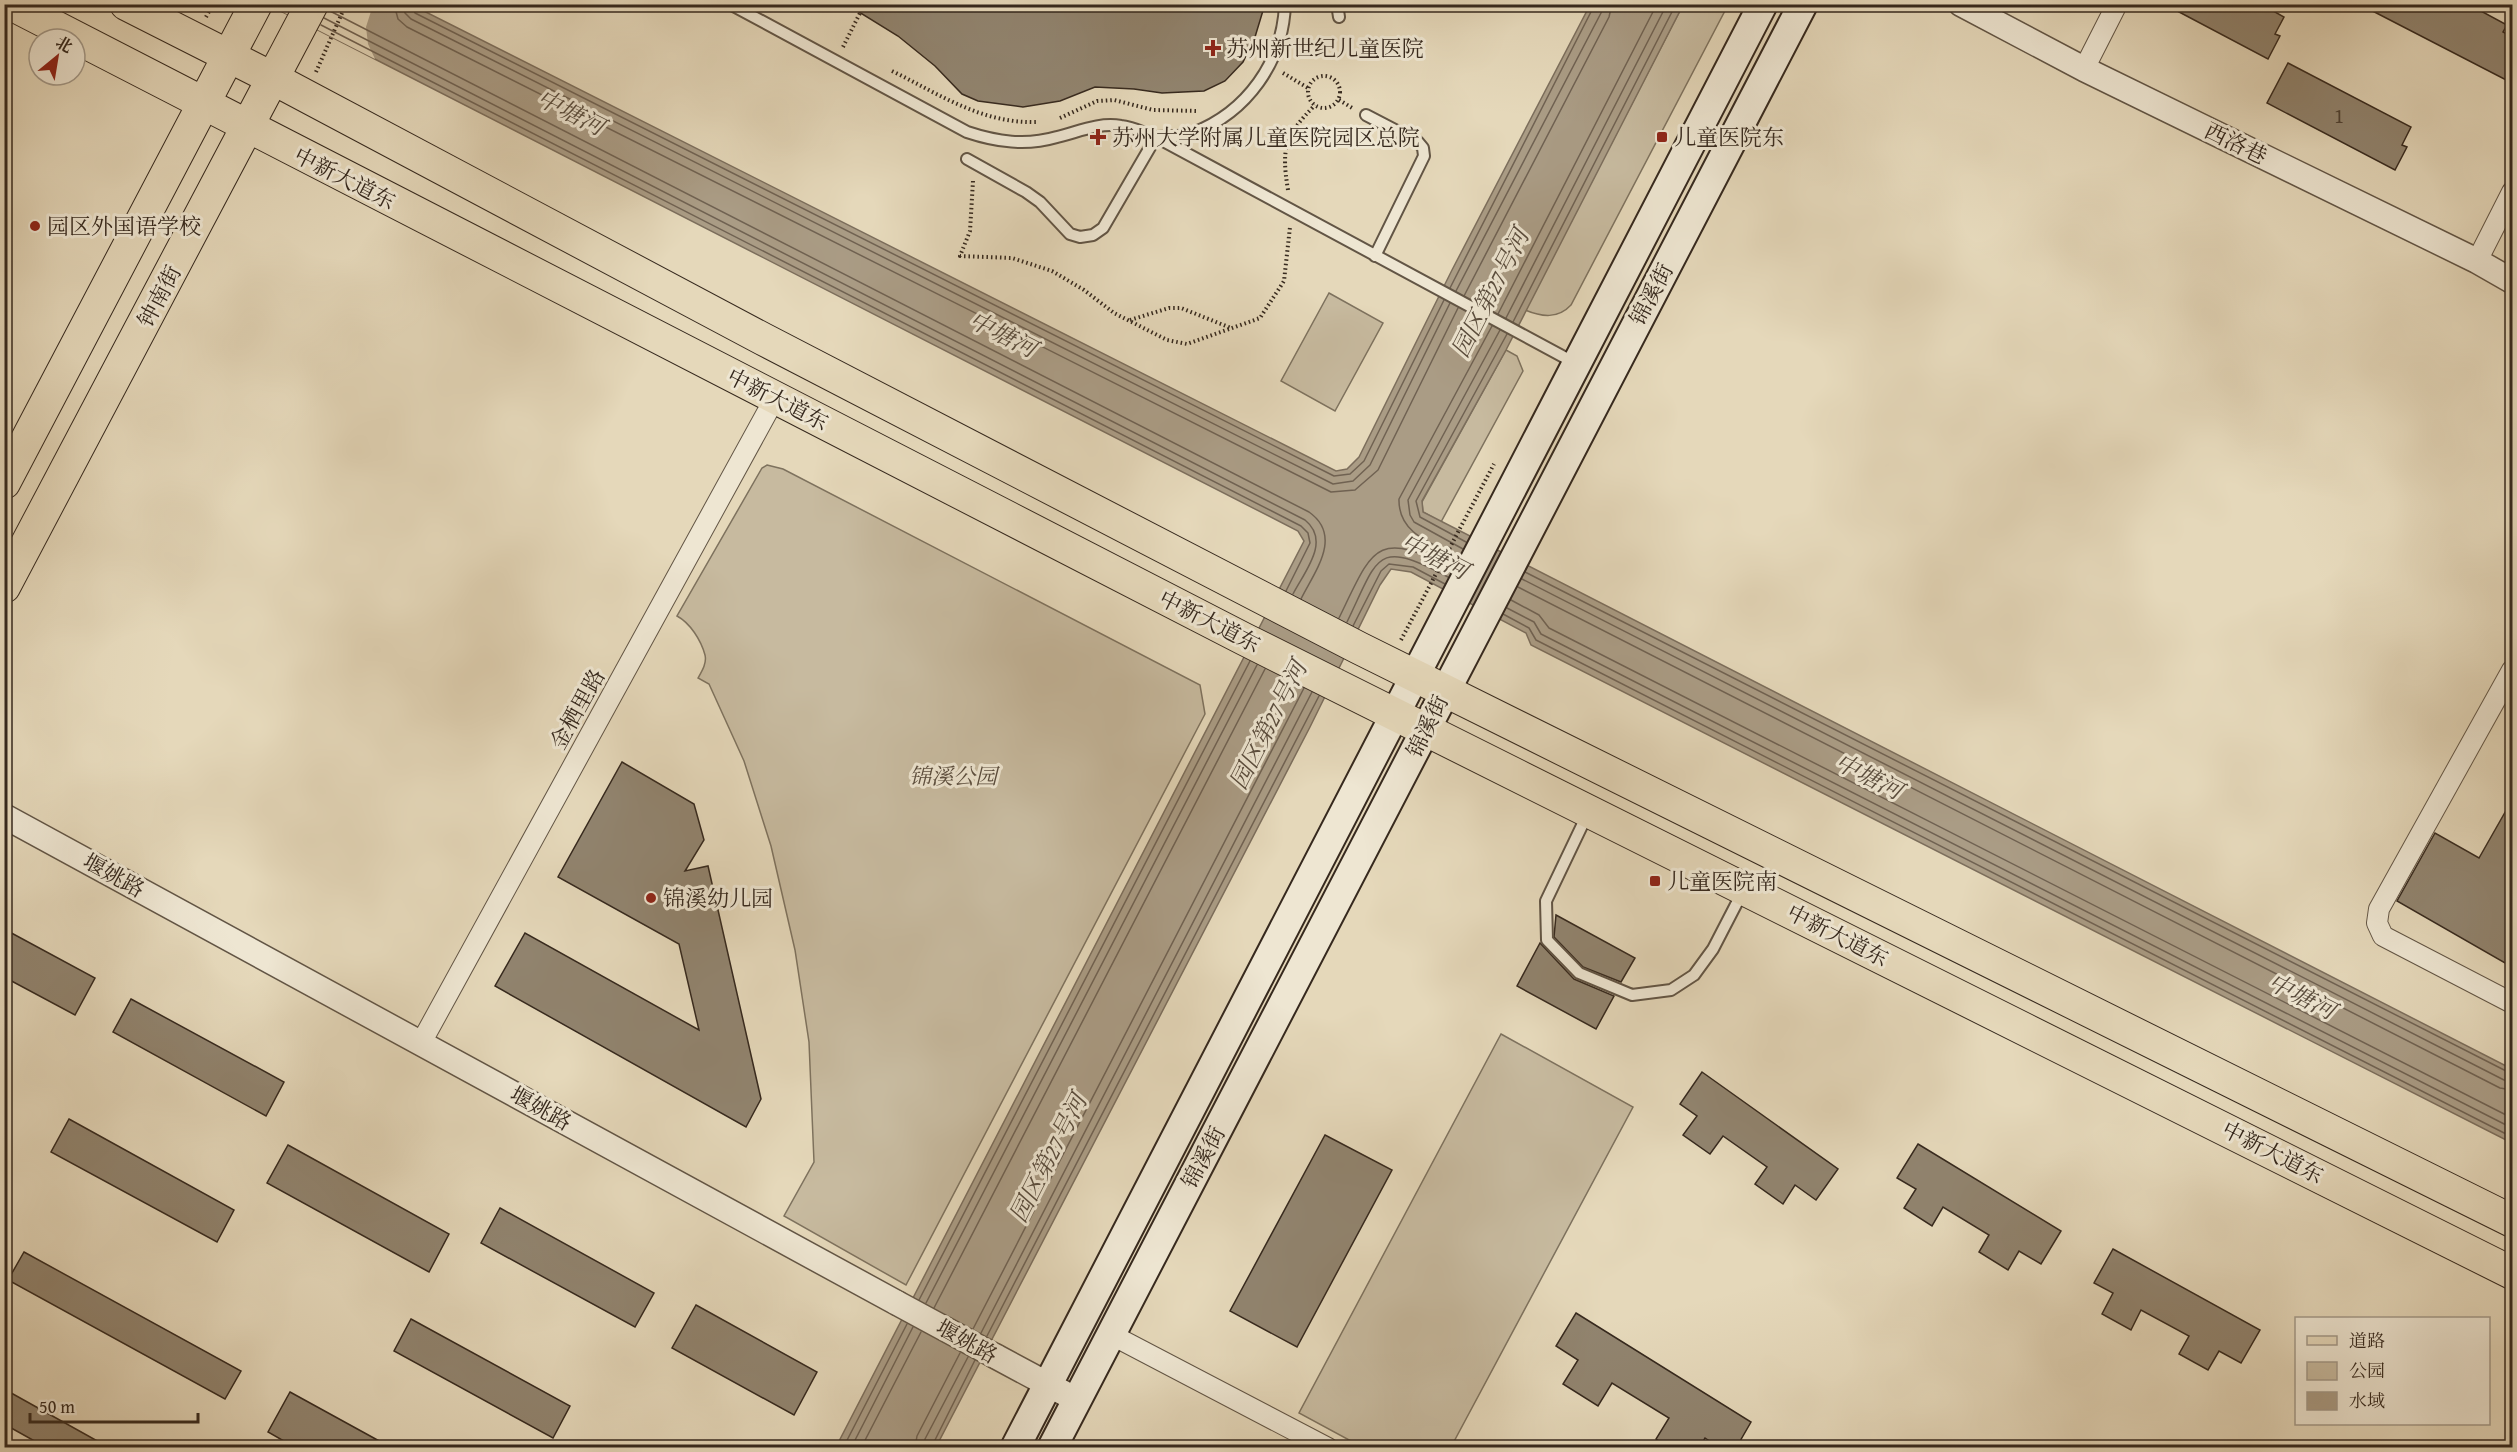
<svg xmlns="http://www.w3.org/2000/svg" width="2517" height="1452" font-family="'Gentium Book Plus','Noto Serif SC',serif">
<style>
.green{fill:#c7ba9f;stroke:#7e725e;stroke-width:1.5}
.water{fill:#aa9c85;stroke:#7c6e5c;stroke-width:1.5}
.pier{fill:#e5d8ba}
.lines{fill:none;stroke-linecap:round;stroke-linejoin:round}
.shore{stroke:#706252;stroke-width:1.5}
.building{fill:#91846f;stroke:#36291e;stroke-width:1.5}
.service-casing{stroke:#625545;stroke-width:14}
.minor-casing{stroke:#625545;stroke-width:22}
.tertiary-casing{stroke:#625545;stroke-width:27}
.secondary-casing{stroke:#36291e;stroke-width:32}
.primary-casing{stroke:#36291e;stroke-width:34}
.path{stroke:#36291e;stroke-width:4;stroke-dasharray:1.5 3;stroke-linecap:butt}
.service{stroke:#eee6d2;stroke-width:10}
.minor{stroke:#eee6d2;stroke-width:20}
.tertiary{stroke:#eee6d2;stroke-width:24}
.secondary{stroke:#eee6d2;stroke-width:28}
.primary{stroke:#e5d8ba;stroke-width:32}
.tertiary-bridge-casing{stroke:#625545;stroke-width:27;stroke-linecap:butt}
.tertiary-bridge{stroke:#eee6d2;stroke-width:24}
.poi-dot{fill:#8f2418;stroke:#eee6d2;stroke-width:2}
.labels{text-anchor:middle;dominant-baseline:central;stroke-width:6;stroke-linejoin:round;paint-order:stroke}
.number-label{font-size:20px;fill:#4d4032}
.poi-label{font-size:22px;fill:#36291e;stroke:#eee6d2;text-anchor:start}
.street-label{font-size:22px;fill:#36291e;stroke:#eee6d2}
.park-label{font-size:22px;font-style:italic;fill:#5a4d3e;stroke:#eee6d2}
.water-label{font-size:24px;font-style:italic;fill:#594c3d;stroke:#eee6d2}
</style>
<rect width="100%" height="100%" fill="#e5d8ba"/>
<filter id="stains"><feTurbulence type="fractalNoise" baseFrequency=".00333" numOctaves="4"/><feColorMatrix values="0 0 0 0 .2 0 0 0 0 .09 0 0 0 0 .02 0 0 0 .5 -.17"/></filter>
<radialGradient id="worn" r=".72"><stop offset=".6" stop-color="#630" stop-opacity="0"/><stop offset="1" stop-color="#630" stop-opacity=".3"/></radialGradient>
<g class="green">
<path d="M1683,5H1728L1571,305C1558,319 1542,317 1525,310Z"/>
<polygon points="1329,293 1383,323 1335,411 1281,381"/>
<polygon points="1506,350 1517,356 1523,371 1441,522 1423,512 1422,502"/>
<path d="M767,465L783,469L1200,685L1205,714L906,1285L784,1216L814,1162L809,1042L795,950L771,846L744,761L709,684L698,678C702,671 707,663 705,655C701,640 690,623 677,616L762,468Z"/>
<polygon points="1501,1034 1633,1107 1451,1447 1362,1447 1299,1413"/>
</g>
<polygon class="water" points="269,5 412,5 1336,471 1347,469 1359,457 1452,270 1590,5 1683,5 1506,350 1422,501 1423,512 2512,1069 2512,1143 1531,645 1526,633 1411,572 1391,569 1380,585 1310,727 936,1447 836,1447 1304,541 1298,531"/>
<polygon class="pier" points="269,5 373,5 366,27 368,44 375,59"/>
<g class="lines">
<g class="shore">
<polyline points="394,4 398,19 407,27 1331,492 1355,490 1378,470 1458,308"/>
<polyline points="403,4 405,13 411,19 1333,484 1353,481 1370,465 1450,303"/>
<polyline points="411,4 415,13 1334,476 1350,474 1364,461 1444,300"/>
<path d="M328,10L1309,512C1343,536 1315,571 1301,599"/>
<path d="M324,18L1305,520C1331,541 1305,571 1293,594"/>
<polyline points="321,25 1301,526 1308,533 1310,543 1286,591"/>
<polyline points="1450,288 1595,4"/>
<polyline points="1456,291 1601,13 1603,4"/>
<polyline points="1464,296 1609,17 1612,4"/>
<polyline points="1498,314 1657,4"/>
<polyline points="1506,318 1667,4"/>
<polyline points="1513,322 1676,4"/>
<polyline points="1466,542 1420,517 1416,501 1507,334"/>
<polyline points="1463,549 1414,522 1410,515 1408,500 1500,330"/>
<path d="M1459,557C1432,543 1398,534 1399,499L1492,326"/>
<polyline points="1525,572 2512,1074"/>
<polyline points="1522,579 2504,1080 2512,1081"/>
<polyline points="1518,587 2500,1088 2512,1090"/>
<polyline points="1511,600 1539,615 1549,628 2512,1118"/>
<polyline points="1507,608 1534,622 1541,634 2512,1128"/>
<polyline points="1503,614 1529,628 1536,640 2512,1137"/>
<path d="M1339,618C1373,548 1375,528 1453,569"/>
<path d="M1347,622C1379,556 1375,538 1448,577"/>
<polyline points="1353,626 1381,571 1389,564 1413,567 1445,584"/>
<polyline points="919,1300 1250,661"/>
<polyline points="926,1303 1257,665"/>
<polyline points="934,1308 1265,669"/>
<polyline points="973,1329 1304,688"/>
<polyline points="981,1333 1312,692"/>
<polyline points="987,1336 1319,696"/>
<polyline points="843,1448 907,1324"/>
<polyline points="851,1448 913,1327"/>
<polyline points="861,1448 921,1332"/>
<polyline points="915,1448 917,1436 960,1353"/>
<polyline points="924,1448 925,1439 968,1357"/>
<polyline points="931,1448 975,1360"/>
</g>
</g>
<g class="building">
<polygon points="846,4 1265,4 1255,37 1243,62 1225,81 1204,91 1162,93 1134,89 1095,87 1060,101 1023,107 978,101 962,94 935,66 898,36"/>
<polygon points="2164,4 2261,4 2284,17 2275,34 2280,36 2268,59"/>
<polygon points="2359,4 2468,4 2507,25 2503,32 2512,37 2512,83"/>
<polygon points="2288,63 2411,127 2402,145 2407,147 2395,170 2267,103"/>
<polygon points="622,762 694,804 704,840 685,871 708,866 761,1099 746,1127 495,986 525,933 699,1030 679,944 558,877"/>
<polygon points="2512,800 2512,967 2397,901 2435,833 2479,858"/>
<polygon points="1556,915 1635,958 1621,982 1583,967 1554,937"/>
<polygon points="4,929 95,978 75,1015 4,977"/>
<polygon points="1540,943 1574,979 1614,996 1596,1029 1517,986"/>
<polygon points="131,999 284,1082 266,1116 113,1032"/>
<polygon points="1702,1072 1838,1169 1816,1200 1795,1185 1783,1204 1755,1184 1767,1167 1723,1136 1710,1154 1683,1135 1697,1116 1680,1104"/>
<polygon points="69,1119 234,1210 217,1242 51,1152"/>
<polygon points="1325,1135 1392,1170 1297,1347 1230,1311"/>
<polygon points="1918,1144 2061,1231 2041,1264 2019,1251 2008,1270 1979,1252 1989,1235 1943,1207 1932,1226 1904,1208 1916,1189 1897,1178"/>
<polygon points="288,1145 449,1234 429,1272 267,1183"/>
<polygon points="500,1208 654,1293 635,1327 481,1243"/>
<polygon points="2113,1249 2260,1330 2241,1363 2219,1351 2208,1370 2179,1354 2189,1336 2141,1310 2131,1330 2102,1314 2113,1293 2094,1283"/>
<polygon points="24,1252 241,1371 225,1399 8,1280"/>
<polygon points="696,1305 817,1372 794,1415 672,1348"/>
<polygon points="1576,1313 1751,1422 1736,1448 1720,1448 1705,1438 1699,1448 1669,1448 1656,1439 1669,1418 1612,1383 1598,1406 1563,1384 1578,1360 1556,1346"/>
<polygon points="411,1319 570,1406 553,1438 394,1351"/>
<polygon points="4,1389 110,1448 47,1448 4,1424"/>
<polygon points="290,1392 392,1448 296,1448 268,1432"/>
</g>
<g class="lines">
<defs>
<g id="service">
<path d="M730,4L967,132C997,142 1026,146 1057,137C1078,132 1099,122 1121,126C1133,127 1144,133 1156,137L1575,363"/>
<polyline points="1337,4 1339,17"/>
<polyline points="1366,115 1418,142 1423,148 1424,156 1375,256"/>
<path d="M967,159L1026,192L1040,202L1070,234L1080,237L1093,235L1103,228L1156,137C1167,136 1182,137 1193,133C1247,112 1283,62 1285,4"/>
<polyline points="1588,813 1546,901 1547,940 1579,973 1632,995 1671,990 1694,975 1713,949 1743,891"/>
</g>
<g id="minor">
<polyline points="2084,69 2115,8"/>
<polyline points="2477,261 2512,192"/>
<polyline points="2512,670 2379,909 2377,923 2383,936 2512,1003"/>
<polyline points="421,1043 775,398"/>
<polyline points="1110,1334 1328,1448"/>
</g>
<g id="tertiary">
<polyline points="1961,4 2084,69 2477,261 2512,281"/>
<polyline points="4,816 897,1303"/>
<polyline points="995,1356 1077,1400"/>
</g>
<g id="secondary">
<polyline points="1015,1448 1763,4"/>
<polyline points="1052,1448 1803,4"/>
</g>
<g id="primary">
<polyline points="11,4 1244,639 2512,1273"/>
<polyline points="126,4 274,79 763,339 1359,648 2512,1221"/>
<polyline points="4,483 256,4"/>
<polyline points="4,587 312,4"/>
</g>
</defs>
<use href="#service" class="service-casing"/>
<use href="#minor" class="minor-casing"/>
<use href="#tertiary" class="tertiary-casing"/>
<use href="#secondary" class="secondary-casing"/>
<use href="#primary" class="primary-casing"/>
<g class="path">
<polyline points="206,17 213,4"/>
<polyline points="843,47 860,13"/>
<path d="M892,71C941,95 982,124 1038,122"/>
<polyline points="316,72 346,4"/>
<polyline points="1283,73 1308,88"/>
<circle cx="1324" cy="92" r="16"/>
<polyline points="1339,100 1354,109"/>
<polyline points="1060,118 1097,101 1114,100 1153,110 1198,111"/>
<polyline points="973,181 970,231 960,256 1012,258 1052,271 1084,290 1114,313 1167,340 1187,344 1260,318 1284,281 1290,227"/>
<path d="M1288,190C1281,147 1285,136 1315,105"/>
<polyline points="1130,320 1169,308 1181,308 1231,328"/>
<polyline points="1401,640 1494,464"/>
</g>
<use href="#service" class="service"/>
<use href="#minor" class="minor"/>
<use href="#tertiary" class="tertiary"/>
<use href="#secondary" class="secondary"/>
<use href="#primary" class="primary"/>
<defs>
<polyline id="tertiary-bridge" points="897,1303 995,1356"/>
</defs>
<use href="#tertiary-bridge" class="tertiary-bridge-casing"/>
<use href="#tertiary-bridge" class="tertiary-bridge"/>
</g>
<g class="poi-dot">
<path d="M1210 39h6v6h6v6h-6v6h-6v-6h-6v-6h6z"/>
<path d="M1095 128h6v6h6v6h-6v6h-6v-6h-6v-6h6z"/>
<rect x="1656" y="131" width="12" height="12" rx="3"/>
<circle cx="35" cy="226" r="6"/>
<rect x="1649" y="875" width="12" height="12" rx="3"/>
<circle cx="651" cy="898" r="6"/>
</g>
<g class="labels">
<g class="number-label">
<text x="2339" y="115">1</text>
</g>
<g class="poi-label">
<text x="1226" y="48">苏州新世纪儿童医院</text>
<text x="1112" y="137">苏州大学附属儿童医院园区总院</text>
<text x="1674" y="137">儿童医院东</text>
<text x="47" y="226">园区外国语学校</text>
<text x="1667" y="881">儿童医院南</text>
<text x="663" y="898">锦溪幼儿园</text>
</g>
<g class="street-label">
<text transform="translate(2236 143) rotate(26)">西洛巷</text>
<text transform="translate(345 178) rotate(27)">中新大道东</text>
<text transform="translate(1651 294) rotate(-62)">锦溪街</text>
<text transform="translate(159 296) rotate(-62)">钟南街</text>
<text transform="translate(778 399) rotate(27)">中新大道东</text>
<text transform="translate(1210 621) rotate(27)">中新大道东</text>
<text transform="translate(577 709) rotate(-61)">金栖里路</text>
<text transform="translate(1427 726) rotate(-64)">锦溪街</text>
<text transform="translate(114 875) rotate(29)">堰姚路</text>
<text transform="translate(1838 935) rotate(27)">中新大道东</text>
<text transform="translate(541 1108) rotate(29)">堰姚路</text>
<text transform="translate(2273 1152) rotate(27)">中新大道东</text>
<text transform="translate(1203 1157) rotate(-62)">锦溪街</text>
<text transform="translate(967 1341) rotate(29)">堰姚路</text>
</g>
<g class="park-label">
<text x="953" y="776">锦溪公园</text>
</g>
<g class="water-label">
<text transform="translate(571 112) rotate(27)">中塘河</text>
<text transform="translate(1490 293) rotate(-63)">园区第27号河</text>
<text transform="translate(1003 334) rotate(27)">中塘河</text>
<text transform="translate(1435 556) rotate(27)">中塘河</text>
<text transform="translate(1268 725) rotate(-63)">园区第27号河</text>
<text transform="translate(1869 776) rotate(27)">中塘河</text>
<text transform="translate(2302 996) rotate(27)">中塘河</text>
<text transform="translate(1048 1158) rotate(-63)">园区第27号河</text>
</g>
</g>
<rect width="2517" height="1452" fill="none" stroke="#e5d8ba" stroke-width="24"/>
<rect x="6" y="6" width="2505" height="1440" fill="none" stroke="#36291e" stroke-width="3"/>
<rect x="12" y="12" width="2493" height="1428" fill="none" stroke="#36291e" stroke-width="1.5"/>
<rect x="2295" y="1317" width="195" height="108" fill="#eee6d2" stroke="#a49a8a" stroke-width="1.5"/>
<rect x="2307" y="1336" width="30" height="9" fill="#e5d8ba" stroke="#a49a8a" stroke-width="1.5"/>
<text x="2349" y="1347" font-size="18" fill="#36291e">道路</text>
<rect x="2307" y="1362" width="30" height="18" fill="#c7ba9f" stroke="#a49a8a" stroke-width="1.5"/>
<text x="2349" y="1377" font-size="18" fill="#36291e">公园</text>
<rect x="2307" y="1392" width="30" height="18" fill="#aa9c85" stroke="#a49a8a" stroke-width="1.5"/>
<text x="2349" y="1407" font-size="18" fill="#36291e">水域</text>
<g transform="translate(57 57) rotate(30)"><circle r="28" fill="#eee6d2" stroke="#a49a8a" stroke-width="1.5"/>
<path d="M0-4.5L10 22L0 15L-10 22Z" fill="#8f2418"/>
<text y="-9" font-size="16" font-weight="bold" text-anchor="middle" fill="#36291e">北</text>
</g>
<path d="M30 1413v9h168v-9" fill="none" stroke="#36291e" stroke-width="3"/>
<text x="39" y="1413" font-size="18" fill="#36291e" stroke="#eee6d2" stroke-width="4.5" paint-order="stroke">50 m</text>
<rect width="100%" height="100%" filter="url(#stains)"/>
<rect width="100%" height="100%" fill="url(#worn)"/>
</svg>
